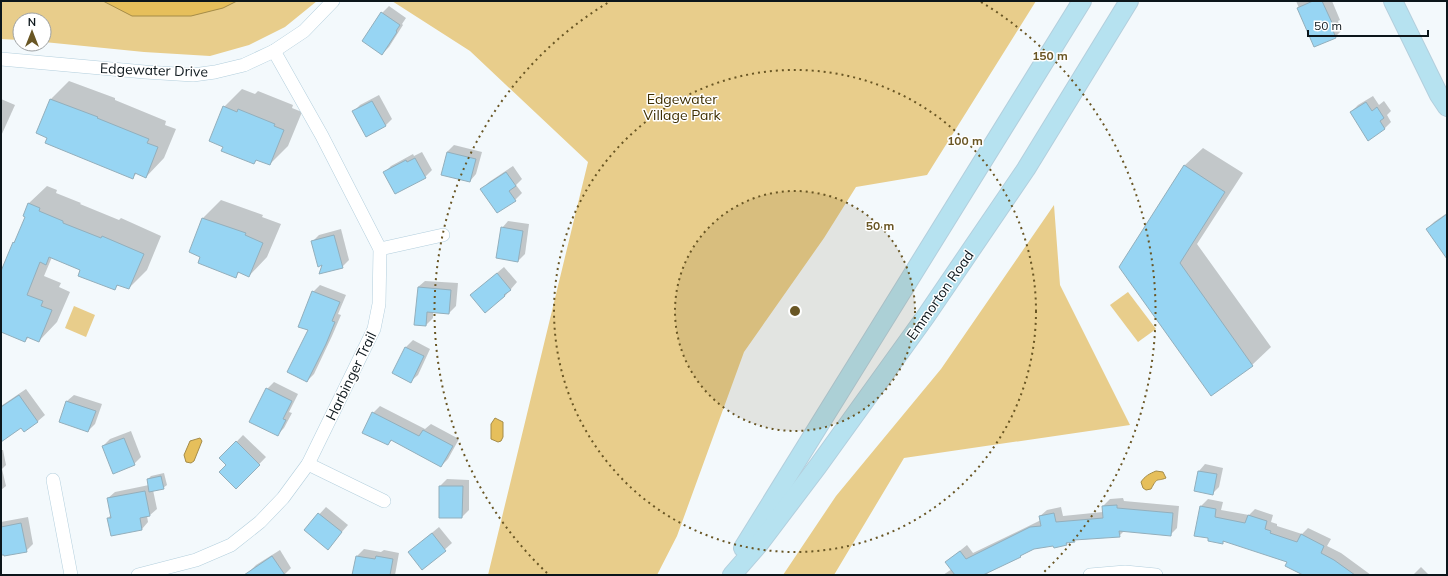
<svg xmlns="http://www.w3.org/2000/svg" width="1448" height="576" font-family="Mulish,sans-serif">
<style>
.green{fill:#e8cd8b}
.water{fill:#e6bf5b;stroke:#a58c48}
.shadow{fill:#0003}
.building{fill:#97d5f3;stroke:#93afbc}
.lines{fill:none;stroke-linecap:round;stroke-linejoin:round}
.minor-casing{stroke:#b3cfdd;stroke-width:14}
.secondary-casing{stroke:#b3cfdd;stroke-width:20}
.minor{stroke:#fff;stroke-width:13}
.secondary{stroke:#b6e2f0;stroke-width:18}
.ring{fill:none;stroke:#695624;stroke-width:2;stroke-dasharray:2 4}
.labels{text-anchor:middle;stroke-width:3;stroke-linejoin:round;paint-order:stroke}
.street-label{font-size:14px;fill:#0c161b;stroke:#fff}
.park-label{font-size:14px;fill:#3d2e01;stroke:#fff}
.centre{fill:#695624;stroke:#fff;stroke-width:2}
.ring-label{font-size:12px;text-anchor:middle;font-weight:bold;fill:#695624;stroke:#fff;stroke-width:3;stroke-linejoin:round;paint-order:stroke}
</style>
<rect width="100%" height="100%" fill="#f3f9fc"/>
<g class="green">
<polygon points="1,1 317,1 285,27 249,45 210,56 144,52 44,42 44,20 20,20 20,40 1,39"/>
<polygon points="392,1 1036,1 927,175 856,187 824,238 744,352 677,536 657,575 488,575 588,162 470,51"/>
<polygon points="1054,205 1060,285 1130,425 904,458 834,575 783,575 836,496 941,369"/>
<polygon points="1128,292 1156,329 1138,342 1110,305"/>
<polygon points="74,306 95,315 86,337 65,328"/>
</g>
<g class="water">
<polygon points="103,1 237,1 223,8 191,16 132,16"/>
<polygon points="495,418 503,422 503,437 501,441 498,442 491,439 491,424"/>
<polygon points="200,438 202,441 194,461 191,463 186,462 184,455 190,441"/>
<path d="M1156,471L1163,472L1166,478C1156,482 1158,476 1151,489L1146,490L1143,488L1141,482C1145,476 1149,474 1156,471Z"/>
</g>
<g class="shadow">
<polygon points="1296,1 1332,1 1340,20 1338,21 1342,30 1335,37 1315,46"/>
<polygon points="389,6 406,18 402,24 403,25 389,47 382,54 363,41 382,13"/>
<polygon points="69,81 115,98 115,100 166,121 165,125 176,129 164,158 146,177 137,173 132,178 48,137 50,100"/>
<polygon points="242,89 255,94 258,91 293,105 292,108 302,112 288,146 270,164 257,159 254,163 224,146 224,107"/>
<polygon points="379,95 392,119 385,126 354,111 360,105"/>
<polygon points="1373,96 1379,105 1384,101 1391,111 1387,115 1391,122 1384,129 1351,112 1358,105"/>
<polygon points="1,99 15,105 1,136"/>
<polygon points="454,145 482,152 476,174 470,181 447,152"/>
<polygon points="1203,148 1243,173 1197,244 1271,347 1252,365 1120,267 1184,166"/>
<polygon points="422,152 432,170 425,177 384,173 391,166 413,154 414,156"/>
<polygon points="513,166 522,179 516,185 522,193 515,200 482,189 489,182"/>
<polygon points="47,186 57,190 56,193 81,203 80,204 119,220 121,218 161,236 147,270 129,288 119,284 114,289 81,270 52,257 44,276 61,283 59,287 70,292 57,322 39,341 29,337 25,341 1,331 1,273 14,242 17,239 26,216 28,204"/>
<polygon points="221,200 263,215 262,217 281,224 267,257 249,276 240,272 235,276 201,256 203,218"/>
<polygon points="1447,213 1447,257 1427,229 1434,222"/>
<polygon points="508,221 529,224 525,254 518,261 502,228"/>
<polygon points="341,229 349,260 342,267 324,264 312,242 319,235"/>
<polygon points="504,267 517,282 505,296 485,312 471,295"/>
<polygon points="425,281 458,283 456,306 449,313 433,312 433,318 426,325 418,287"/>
<polygon points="320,285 346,295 338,314 341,315 332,336 314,374 307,381 309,329 313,292"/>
<polygon points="413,340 430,349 418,375 411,381 393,372 406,347"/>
<polygon points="274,382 298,394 289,412 292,413 284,428 277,435 267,389"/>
<polygon points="26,389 45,415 38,421 24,431 21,427 1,433 1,406"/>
<polygon points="74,395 102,404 95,424 88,431 67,401"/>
<polygon points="380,406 425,429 431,424 459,439 448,459 441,466 393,439 388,444 373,413"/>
<polygon points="131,431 141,457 134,464 103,446 110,439"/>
<polygon points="243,435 266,457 236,488 228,465 221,458"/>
<polygon points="1,450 3,450 6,465 2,469 6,486 1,490"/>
<polygon points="1205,464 1223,468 1219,487 1212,494 1199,471"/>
<polygon points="164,473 167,485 163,488 153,490 157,509 150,515 147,516 148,522 142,529 108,518 111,515 108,498 115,492 149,485 148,479 151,476"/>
<polygon points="447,479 469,480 469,510 462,517 440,486"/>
<polygon points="1123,498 1124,501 1179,506 1177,528 1170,535 1125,530 1119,536 1076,539 1069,542 1066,544 1053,545 1034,548 1024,553 1020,556 987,572 988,575 943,575 952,569 946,562 967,545 973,553 1041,520 1040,516 1047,510 1061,507 1063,516 1103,512 1103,506 1110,499"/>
<polygon points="1208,499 1223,502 1221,510 1249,515 1255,509 1273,515 1271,522 1277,524 1277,526 1302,534 1308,528 1331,539 1327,546 1341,553 1371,575 1306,575 1288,561 1224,541 1222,543 1201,506"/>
<polygon points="326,507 348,525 328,548 305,530"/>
<polygon points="28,517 33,544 26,551 1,554 1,522"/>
<polygon points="439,527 452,543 423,569 416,546"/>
<polygon points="364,549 381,552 384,550 399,553 395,575 353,575 357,556"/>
<polygon points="280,550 291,568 284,575 251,575 249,572 256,565"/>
<polygon points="1421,567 1429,575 1413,575"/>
</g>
<g class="building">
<polygon points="1313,1 1322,1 1334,27 1332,28 1336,38 1314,47 1297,8"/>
<polygon points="381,12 400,25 396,31 397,32 382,55 362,41"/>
<polygon points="50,99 98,117 97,118 149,139 147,143 158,147 146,178 135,173 133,179 45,143 47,138 36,133"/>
<polygon points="372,101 386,126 366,137 352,111"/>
<polygon points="1366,102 1372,111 1377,107 1384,118 1380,121 1385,129 1368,141 1350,112"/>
<polygon points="223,106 237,112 238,109 275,124 274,126 284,130 270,165 256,160 254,164 221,151 223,147 209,141"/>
<polygon points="447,152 476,159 470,182 441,175"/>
<polygon points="415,158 426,178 395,194 383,172 406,160 407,162"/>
<polygon points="1184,165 1225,192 1180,263 1253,366 1211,396 1119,267"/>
<polygon points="506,172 516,186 509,191 516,201 497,213 480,189"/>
<polygon points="28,203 40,208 39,211 63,221 63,223 101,238 102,236 144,254 129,289 117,285 115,290 78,276 80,270 49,257 46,265 40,262 27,295 43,301 41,306 52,310 39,342 27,337 25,342 1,332 1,271 13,242 14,243 25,217 23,216"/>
<polygon points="1447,214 1447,259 1426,229"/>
<polygon points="202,218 246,233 245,235 263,243 249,277 238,272 236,278 198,263 200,257 189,252"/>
<polygon points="501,227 523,231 518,262 496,258"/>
<polygon points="334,235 343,268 319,274 322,265 318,267 311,241"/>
<polygon points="497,273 511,290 504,295 505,296 485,313 470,295"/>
<polygon points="418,287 451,290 449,314 427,312 426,326 414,325"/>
<polygon points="312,291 340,302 332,321 335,322 326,344 307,382 287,372 308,330 298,327"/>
<polygon points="405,347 424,356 411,383 392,373"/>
<polygon points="266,388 292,401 283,419 286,420 278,436 249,422"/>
<polygon points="19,395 38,422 24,432 21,428 1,442 1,407"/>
<polygon points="66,401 96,411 88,432 59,422"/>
<polygon points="372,412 419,436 423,430 453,446 441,467 391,440 388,445 362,433"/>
<polygon points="124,438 135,465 113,474 102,446"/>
<polygon points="236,441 260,465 236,489 219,472 226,465 219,458"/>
<polygon points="1198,471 1217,474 1213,495 1194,491"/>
<polygon points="161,476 164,489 149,492 147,479"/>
<polygon points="439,486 463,486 462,518 439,518"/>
<polygon points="145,491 150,516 140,518 142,530 111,536 107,518 111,518 107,498"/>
<polygon points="1117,505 1117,508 1173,513 1171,536 1119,531 1120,537 1074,540 1075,542 1066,543 1067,545 1054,548 1053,546 1034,549 1020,556 1021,557 983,575 955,575 945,562 960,551 966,559 1030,527 1041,526 1039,516 1054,513 1056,522 1103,518 1102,506"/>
<polygon points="1200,506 1216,509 1215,517 1245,523 1248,515 1267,521 1265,529 1271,531 1270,533 1297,542 1301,534 1324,546 1321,553 1334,560 1355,575 1303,575 1285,566 1287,562 1223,541 1223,544 1208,541 1208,538 1194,536"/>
<polygon points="318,513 342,532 328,550 304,530"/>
<polygon points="21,523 27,552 4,556 4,555 1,555 1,527"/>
<polygon points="432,533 446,551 422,570 408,552"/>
<polygon points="272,556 285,575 244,575"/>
<polygon points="356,556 375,559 376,556 393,559 390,575 352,575"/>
</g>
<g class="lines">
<g class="minor-casing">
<g id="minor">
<polyline points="1,59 145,72 193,75 215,72 244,65 274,51 304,31 333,1"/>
<polyline points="380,249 443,235"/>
<polyline points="308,464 384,501"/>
<polyline points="53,480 71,575"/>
<polyline points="138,575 196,560 231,545 260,522 283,498 308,464 374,329 379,304 380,249 322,136 274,51"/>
<polyline points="1090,575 1125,572 1156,575"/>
</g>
</g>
<g class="secondary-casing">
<g id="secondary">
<polyline points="1393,1 1439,95 1447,107"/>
<polyline points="743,548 1082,1"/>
<polyline points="732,575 759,544 818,466 926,316 1026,169 1129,1"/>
</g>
</g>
<use href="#minor" class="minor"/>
<use href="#secondary" class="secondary"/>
</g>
<circle cx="795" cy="311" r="120" fill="#695624" fill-opacity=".12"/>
<g class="ring">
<circle cx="795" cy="311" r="120"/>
<circle cx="795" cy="311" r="241"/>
<path d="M547 573A361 361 0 0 1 609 2M981 2A361 361 0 0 1 1043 573"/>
</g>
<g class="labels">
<g class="street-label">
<text transform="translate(154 70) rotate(2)" y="5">Edgewater Drive</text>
<text transform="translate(940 295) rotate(-55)" y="5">Emmorton Road</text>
<text transform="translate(351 376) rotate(-64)" y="5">Harbinger Trail</text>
</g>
<g class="park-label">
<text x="682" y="104">Edgewater<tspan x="682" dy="16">Village Park</tspan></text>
</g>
</g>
<circle cx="795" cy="311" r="6" class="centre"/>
<g class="ring-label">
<text x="1050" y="60">150 m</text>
<text x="965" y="145">100 m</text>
<text x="880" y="230">50 m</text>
</g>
<rect width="1448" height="576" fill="none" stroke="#0c161b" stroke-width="4"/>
<g transform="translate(32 32)"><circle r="19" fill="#ffffff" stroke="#9ea2a4"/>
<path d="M0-3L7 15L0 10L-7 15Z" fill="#695624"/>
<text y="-6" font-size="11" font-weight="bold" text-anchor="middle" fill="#0c161b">N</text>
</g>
<path d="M1308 30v6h120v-6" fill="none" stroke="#0c161b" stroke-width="2"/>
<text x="1314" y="30" font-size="12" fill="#0c161b" stroke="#ffffff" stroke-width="3" paint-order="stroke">50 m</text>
</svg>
